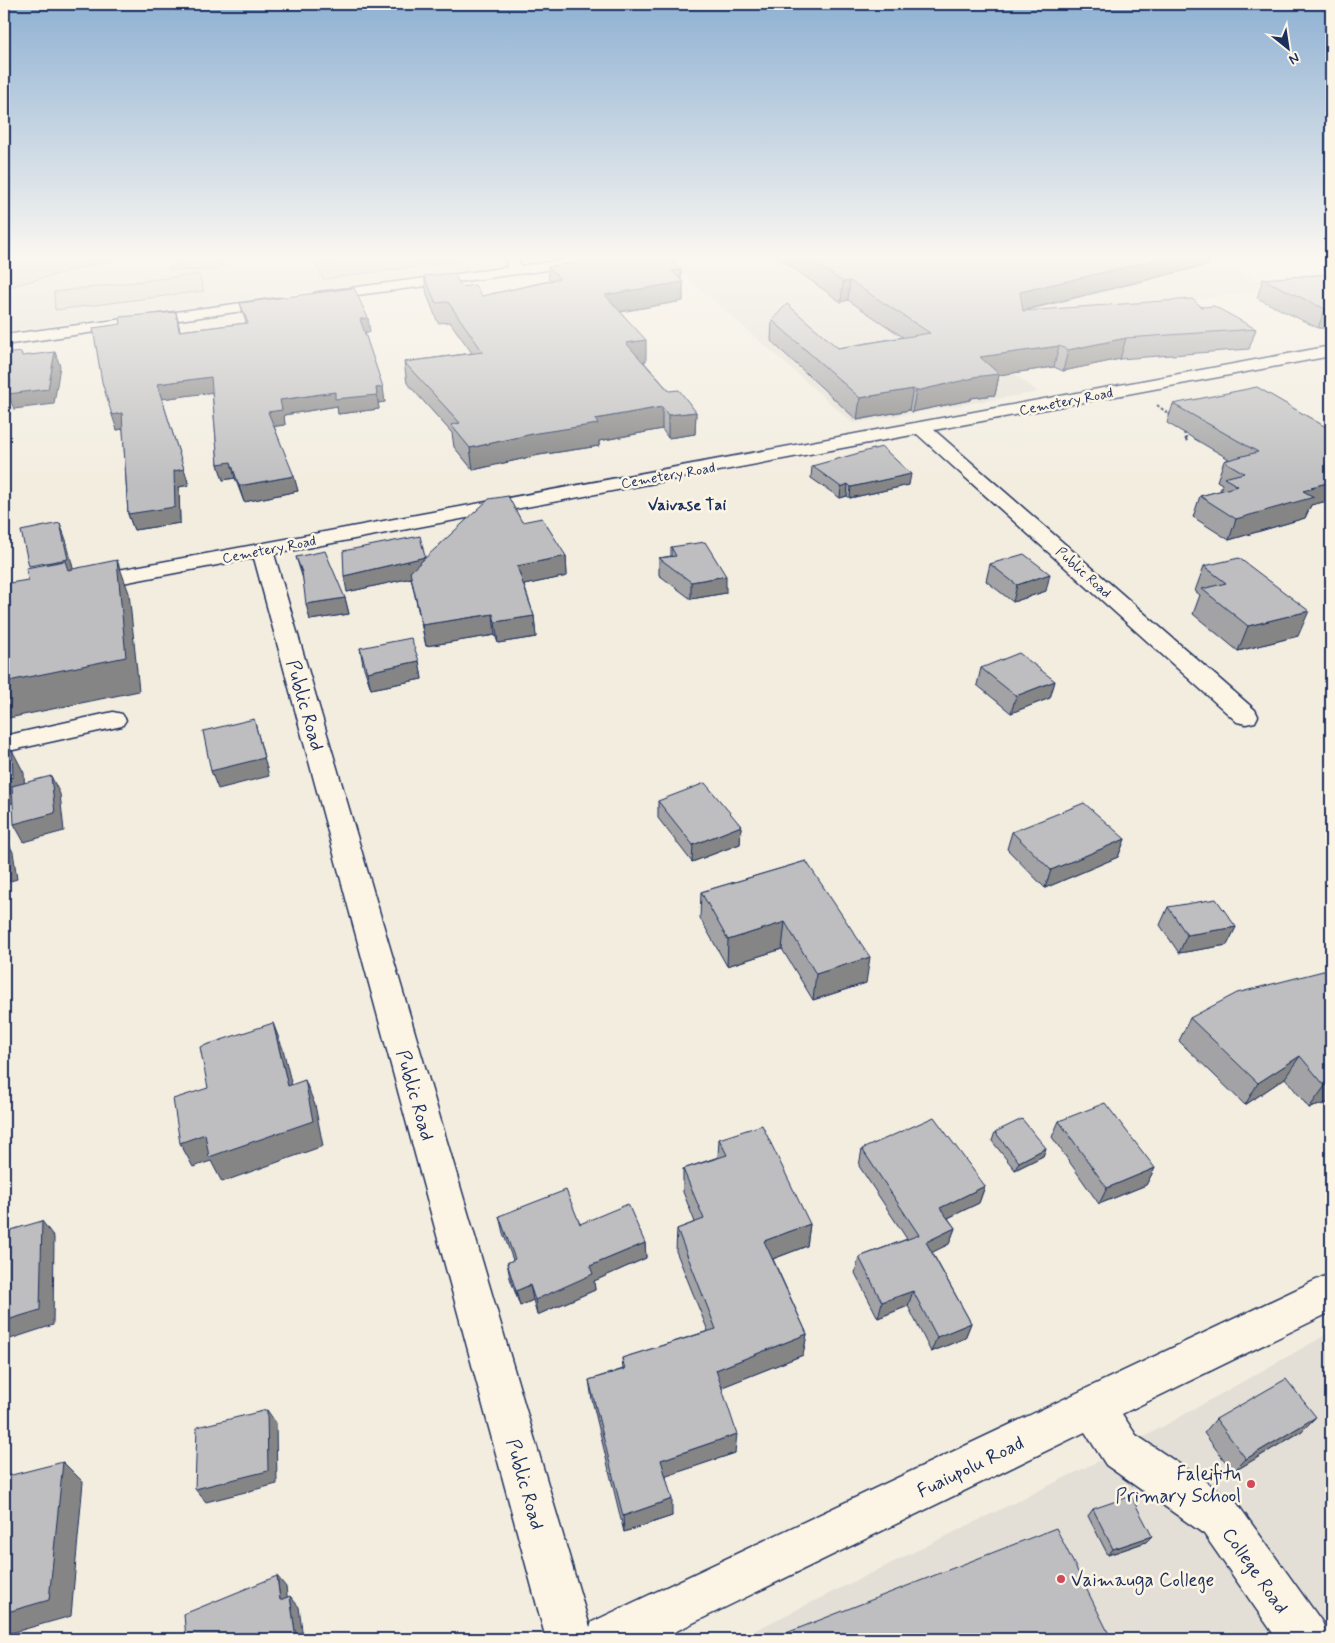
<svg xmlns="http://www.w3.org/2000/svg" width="1335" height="1643" font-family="Mynerve,sans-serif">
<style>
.built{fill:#e3dfd6}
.green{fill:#d3d1cc;stroke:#778095}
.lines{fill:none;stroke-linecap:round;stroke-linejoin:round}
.minor-casing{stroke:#1b2f5e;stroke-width:3}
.major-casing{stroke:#1b2f5e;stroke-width:3}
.path-far1{stroke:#1b2f5e;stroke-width:2;stroke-dasharray:3 2;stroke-linecap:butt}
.path{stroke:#1b2f5e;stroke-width:2.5;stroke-dasharray:4 2.5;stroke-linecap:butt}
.minor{fill:#fcf5e5;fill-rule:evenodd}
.major{fill:#fcf5e5;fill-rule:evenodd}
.wall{fill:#a3a3a5;stroke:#1b2f5e}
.shaded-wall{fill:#858586;stroke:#1b2f5e}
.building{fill:#bebec0;stroke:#1b2f5e}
.poi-dot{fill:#d1495b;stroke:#fcf5e5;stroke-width:2}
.labels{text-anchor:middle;stroke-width:5;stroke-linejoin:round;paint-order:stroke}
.far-street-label{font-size:14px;fill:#1b2f5e;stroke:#fcf5e5}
.far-quarter-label{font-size:16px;font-weight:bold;fill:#1b2f5e;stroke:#fcf5e5}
.near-street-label{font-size:19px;fill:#1b2f5e;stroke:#fcf5e5}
.near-poi-label{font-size:19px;fill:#1b2f5e;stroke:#fcf5e5;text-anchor:end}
</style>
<rect width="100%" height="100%" fill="#f3ede0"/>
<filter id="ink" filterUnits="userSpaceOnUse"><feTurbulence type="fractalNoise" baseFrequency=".02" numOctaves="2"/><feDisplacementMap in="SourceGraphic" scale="10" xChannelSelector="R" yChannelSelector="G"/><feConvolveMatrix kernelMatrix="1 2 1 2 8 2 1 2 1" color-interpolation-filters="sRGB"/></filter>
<g filter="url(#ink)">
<g class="built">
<polygon points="4,255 577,255 4,332"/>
<polygon points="680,255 1207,255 1274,288 966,336 1038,392 853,423 664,257"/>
<polygon points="1331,1332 1331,1639 737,1639 1121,1450"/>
</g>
<g class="green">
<polygon points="4,255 121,255 118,258 4,288"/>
<polygon points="182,255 229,255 219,270 169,270"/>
<polygon points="377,255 452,255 457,261 323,279 315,262"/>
<polygon points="199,274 204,291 55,310 54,292"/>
</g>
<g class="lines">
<g class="minor-casing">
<g id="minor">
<polygon points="503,255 517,255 522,270 520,273 510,273"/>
<polygon points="1331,346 1331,356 934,430 1255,710 1258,716 1255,722 1246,724 1237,722 917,434 274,554 590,1627 592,1622 1331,1273 1331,1312 1122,1414 1136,1435 1236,1502 1322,1622 1329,1639 1277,1639 1204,1534 1106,1465 1085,1432 660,1639 546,1639 254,558 86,590 78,588 75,583 78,578 86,576"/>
<polygon points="113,712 122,714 126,720 122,726 4,752 4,736"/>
</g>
</g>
<g class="major-casing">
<g id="major">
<polygon points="603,255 639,255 632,259 319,300 314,299 312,296 314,293 319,292"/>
<polygon points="279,298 284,299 286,302 284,305 4,345 4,335"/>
</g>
</g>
<polyline class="path-far1" points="1157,405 1170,415"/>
<g class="path">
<polyline points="1169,413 1172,416"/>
<polyline points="1184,431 1187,443"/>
</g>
<use href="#minor" class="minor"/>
<use href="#major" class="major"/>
</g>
<g class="wall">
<polygon points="775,255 1211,255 1207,265 1023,311 1202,307 1256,329 1249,349 1120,359 1063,371 1054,367 999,375 995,395 971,398 970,400 912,412 909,410 857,420 771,341 772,320 838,348 903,337 848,300 841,302"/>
<polygon points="577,260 681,270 681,280 683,282 683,301 621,312 646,361 643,361 669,391 696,412 695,434 668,438 662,429 599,441 599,446 539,455 473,470 454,447 452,433 407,383 404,362 472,353 450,322 438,323 427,295 424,276 461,287 482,296 549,281 548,267 577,262"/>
<polygon points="1331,274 1331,331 1325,328 1318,328 1257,298 1263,279"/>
<polygon points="240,303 370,332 365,333 385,402 378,403 379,409 338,414 337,406 284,415 285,425 274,426 298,491 244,502 235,478 223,480 218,464 212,392 162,399 189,485 179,487 180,523 134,530 128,514 123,429 117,430 179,326 180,331 246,323"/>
<polygon points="1173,404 1331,430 1331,500 1311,505 1305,518 1229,540 1193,517 1200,496 1220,491 1222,484 1217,481 1224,461 1229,459 1167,423"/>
<polygon points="812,466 909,485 850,498 847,496 840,498 811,478"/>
<polygon points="522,522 566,556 567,576 524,585 534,616 536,637 498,643 495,635 426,646 411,578 347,592 425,558"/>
<polygon points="671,547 726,593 691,599 659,575 659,558 671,556"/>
<polygon points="296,557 345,598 349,614 310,620 303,579"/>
<polygon points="990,564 1046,591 1013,602 986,581"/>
<polygon points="1204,566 1298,636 1238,651 1193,614 1200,595 1195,591"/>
<polygon points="360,648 419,661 422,679 371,689 363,665"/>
<polygon points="981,668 1055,681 1050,698 1011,713 977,685"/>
<polygon points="658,801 741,826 740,844 692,862 658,818"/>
<polygon points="1012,832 1125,839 1118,857 1045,888 1007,849"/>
<polygon points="806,861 866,983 813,1000 782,949 727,966 700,918 701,892"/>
<polygon points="1168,907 1236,927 1227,945 1179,953 1160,925"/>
<polygon points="1331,969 1331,1102 1309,1108 1285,1078 1245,1105 1179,1041 1190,1018"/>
<polygon points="1059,1121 1155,1168 1146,1185 1099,1204 1052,1137"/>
<polygon points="995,1132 1046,1148 1043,1156 1015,1170 992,1141"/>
<polygon points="719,1139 810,1224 807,1246 773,1259 807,1334 803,1355 722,1387 735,1453 666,1476 672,1516 624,1532 592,1400 589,1380 623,1369 622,1358 708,1331 676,1251 677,1229 695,1222 683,1192 683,1169 718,1157"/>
<polygon points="862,1149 985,1186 979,1203 948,1218 955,1228 949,1244 932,1252 971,1323 965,1338 931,1352 908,1306 878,1318 855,1273 859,1257 907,1239 859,1166"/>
<polygon points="499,1216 580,1224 645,1243 646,1258 594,1281 595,1290 537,1315 533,1300 520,1306 510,1278 507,1263 513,1260 503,1233"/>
<polygon points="1216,1419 1302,1431 1233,1472 1204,1433"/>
<polygon points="1093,1509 1152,1536 1146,1542 1108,1555 1088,1516"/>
</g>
<g class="shaded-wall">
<polygon points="1177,255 1211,255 1207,265 1016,312 1020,292"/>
<polygon points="681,270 681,282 683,282 683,301 606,314 605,295 672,271"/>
<polygon points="850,281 848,300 841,302 843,282"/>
<polygon points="1331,308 1331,311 1325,328 1318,328 1325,309"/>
<polygon points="176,312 179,326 183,345 179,331"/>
<polygon points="368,318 370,332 363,333 360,319"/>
<polygon points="1126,338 1120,359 1063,371 1068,350"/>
<polygon points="646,340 646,361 627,364 626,343"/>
<polygon points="1059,346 1054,367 999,375 995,395 971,398 970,400 912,412 916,391 980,357"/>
<polygon points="55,352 60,366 54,404 14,409 9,396 4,397 4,381"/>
<polygon points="211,377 215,392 162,399 157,384"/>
<polygon points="383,387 385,402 378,403 376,388"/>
<polygon points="913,389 909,410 857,420 860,398"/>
<polygon points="335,392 377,395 379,409 338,414 337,406 284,415 285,425 271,427 268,412 280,400"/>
<polygon points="662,407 662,429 599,441 599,446 539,455 473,470 470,448 595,419"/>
<polygon points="696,412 695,434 668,438 668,415"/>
<polygon points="122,413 127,428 117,430 112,415"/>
<polygon points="231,462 235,478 223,480 218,464"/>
<polygon points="184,469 189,485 179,487 180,523 134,530 128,514 174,471"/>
<polygon points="911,474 909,485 850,498 851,487"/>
<polygon points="294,476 298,491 244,502 239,486"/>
<polygon points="1331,482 1331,500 1311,505 1305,518 1229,540 1236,519 1311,487"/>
<polygon points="848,484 847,496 840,498 841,487"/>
<polygon points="60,523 66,540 75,576 36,583"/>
<polygon points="566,556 567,576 519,586 517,566"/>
<polygon points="425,557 411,578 347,592 344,576"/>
<polygon points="117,560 129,593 139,691 4,719 4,682"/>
<polygon points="1050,574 1046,591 1013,602 1017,585"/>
<polygon points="726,576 726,593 691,599 691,582"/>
<polygon points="345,598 349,614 310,620 306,604"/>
<polygon points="1309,611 1298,636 1238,651 1248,626"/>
<polygon points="493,614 495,635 426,646 422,625"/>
<polygon points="534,616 536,637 498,643 495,622"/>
<polygon points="419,661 422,679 371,689 367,672"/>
<polygon points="1055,681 1050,698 1011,713 1016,696"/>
<polygon points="254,719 269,776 218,789 211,771"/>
<polygon points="12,750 24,773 25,800 4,805 4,779"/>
<polygon points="51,776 60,794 64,831 24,842 14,824"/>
<polygon points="741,826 740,844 692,862 693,845"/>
<polygon points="4,835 13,852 17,879 4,883"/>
<polygon points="1125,839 1118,857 1045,888 1051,870"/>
<polygon points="785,922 782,949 727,966 728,940"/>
<polygon points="1236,927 1227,945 1179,953 1187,935"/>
<polygon points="870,957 866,983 813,1000 816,974"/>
<polygon points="273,1023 283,1049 298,1111 288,1086"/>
<polygon points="1300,1056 1285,1078 1245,1105 1258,1083"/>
<polygon points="305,1080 315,1105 323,1146 222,1182 211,1161 193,1167 180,1143"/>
<polygon points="1331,1084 1331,1102 1309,1108 1325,1086"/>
<polygon points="1046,1148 1043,1156 1015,1170 1019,1162"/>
<polygon points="1155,1168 1146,1185 1099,1204 1107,1188"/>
<polygon points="985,1186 979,1203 935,1224 940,1208"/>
<polygon points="42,1221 54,1237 53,1325 4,1341 4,1321"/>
<polygon points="810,1224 807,1246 762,1263 764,1241"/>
<polygon points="955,1228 949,1244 921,1258 926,1242"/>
<polygon points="645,1243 646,1258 594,1281 595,1290 537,1315 535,1300 590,1266"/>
<polygon points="530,1285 533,1300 520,1306 516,1291"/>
<polygon points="913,1291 908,1306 878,1318 882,1302"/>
<polygon points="971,1323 965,1338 931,1352 937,1337"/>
<polygon points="807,1334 803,1355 715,1390 716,1370"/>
<polygon points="267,1410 276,1423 277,1484 206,1502 195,1489"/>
<polygon points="1316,1417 1302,1431 1233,1472 1246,1459"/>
<polygon points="737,1434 735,1453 661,1478 661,1460"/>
<polygon points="63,1462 83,1482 71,1616 4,1635 4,1613"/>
<polygon points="672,1499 672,1516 624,1532 623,1516"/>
<polygon points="1152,1536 1146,1542 1108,1555 1113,1549"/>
<polygon points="277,1576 286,1587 289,1611 280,1600"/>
<polygon points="290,1596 299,1607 303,1639 296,1639"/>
</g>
<g class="building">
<polygon points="626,255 665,255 681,270 672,271 683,282 605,295 646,340 626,343 669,391 679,390 696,412 668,415 662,407 595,419 598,424 537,433 470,448 451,425 460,423 404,362 483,352 448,302 436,303 424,276 454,273 461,287 475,285 482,296 560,279 548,267 579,262 577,260"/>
<polygon points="803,255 1177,255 1020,292 1023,311 1192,299 1202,307 1214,306 1256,329 1126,338 1068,350 1059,346 980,357 999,374 973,377 974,378 916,391 913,389 860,398 772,320 787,304 838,348 930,333 850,281 843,282"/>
<polygon points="1331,274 1331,308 1325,309 1263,279"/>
<polygon points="354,288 368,318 360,319 383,387 376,388 377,395 335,399 335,392 280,400 282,410 268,412 294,476 239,486 231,462 218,464 211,377 157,384 184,469 174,471 175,507 128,514 122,413 112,415 102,382 93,328 121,324 120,317 176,312 179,331 248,323 240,303"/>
<polygon points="21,352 22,356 55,352 48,389 8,394 11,380 4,381 4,354"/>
<polygon points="1257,387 1331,430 1331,482 1311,487 1314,488 1303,491 1314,497 1236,519 1200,496 1238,486 1224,478 1244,473 1224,461 1258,452 1173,404"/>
<polygon points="882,447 911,474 851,487 848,484 841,487 812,466 870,450"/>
<polygon points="508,496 522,522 542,518 566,556 517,566 534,616 495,622 493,614 422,625 410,572 489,499"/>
<polygon points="60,523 68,559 29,566 21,531"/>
<polygon points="420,536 425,557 344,576 343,551"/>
<polygon points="705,542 726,576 691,582 659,558 676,556 671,547"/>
<polygon points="325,551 345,598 306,604 302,572 296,557"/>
<polygon points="1024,554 1050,574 1017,585 990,564"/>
<polygon points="1239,558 1309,611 1248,626 1202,589 1226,583 1204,566"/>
<polygon points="117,560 126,657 4,682 4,584 28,580 26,568 65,561 68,570"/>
<polygon points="411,638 419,661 367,672 360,648"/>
<polygon points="1019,653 1055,681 1016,696 981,668"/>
<polygon points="254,719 264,758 211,771 203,731"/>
<polygon points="12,750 13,777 4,779 4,752"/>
<polygon points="51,776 55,813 14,824 12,786"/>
<polygon points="705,783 741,826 693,845 658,801"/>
<polygon points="1084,803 1125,839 1051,870 1012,832"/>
<polygon points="806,861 870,957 816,974 785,922 728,940 701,892"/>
<polygon points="1216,899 1236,927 1187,935 1168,907"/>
<polygon points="1331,969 1331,1084 1325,1086 1300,1056 1258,1083 1190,1018 1237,993"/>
<polygon points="273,1023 288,1086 305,1080 313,1121 209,1157 205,1134 180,1143 173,1099 208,1088 200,1047"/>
<polygon points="1105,1103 1155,1168 1107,1188 1059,1121"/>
<polygon points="934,1117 985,1186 940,1208 955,1228 926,1242 971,1323 937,1337 913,1291 882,1302 859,1257 919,1235 862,1149"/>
<polygon points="1022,1119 1046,1148 1019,1162 995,1132"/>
<polygon points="762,1125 810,1224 764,1241 807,1334 716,1370 737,1434 661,1460 672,1499 623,1516 589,1380 625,1369 622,1358 716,1329 677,1229 704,1219 683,1169 727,1155 719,1139"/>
<polygon points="566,1190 580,1224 628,1204 645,1243 590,1266 593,1274 535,1300 530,1285 516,1291 507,1263 515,1259 499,1216"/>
<polygon points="42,1221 40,1310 4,1321 4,1232"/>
<polygon points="1286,1379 1316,1417 1246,1459 1216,1419"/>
<polygon points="267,1410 268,1471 195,1489 197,1427"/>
<polygon points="63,1462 49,1600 4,1613 4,1477"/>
<polygon points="1131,1496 1152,1536 1113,1549 1093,1509"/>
<polygon points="1056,1528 1110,1636 1102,1639 771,1639"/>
<polygon points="277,1576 280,1600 290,1596 296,1639 186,1639 184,1614"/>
</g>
</g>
<linearGradient id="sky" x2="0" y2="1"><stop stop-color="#8fb1d3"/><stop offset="0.53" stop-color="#faf7f1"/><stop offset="1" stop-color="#faf7f1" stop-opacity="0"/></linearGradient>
<rect width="1335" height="485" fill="url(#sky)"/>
<g class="poi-dot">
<circle cx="1251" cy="1484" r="5"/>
<circle cx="1061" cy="1579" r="5"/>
</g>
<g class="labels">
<g class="far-street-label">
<text transform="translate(1066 401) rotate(-11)" y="5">Cemetery Road</text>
<text transform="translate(668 475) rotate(-10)" y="5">Cemetery Road</text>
<text transform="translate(269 549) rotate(-11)" y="5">Cemetery Road</text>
<text transform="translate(1084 572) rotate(42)" y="5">Public Road</text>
</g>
<g class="far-quarter-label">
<text x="687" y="510">Vaivase Tai</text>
</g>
<g class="near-street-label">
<text transform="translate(306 705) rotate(74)" y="7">Public Road</text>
<text transform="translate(416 1095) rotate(74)" y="7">Public Road</text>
<text transform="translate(970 1466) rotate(-26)" y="7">Fuaiupolu Road</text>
<text transform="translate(526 1484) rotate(74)" y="7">Public Road</text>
<text transform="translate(1256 1570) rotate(55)" y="7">College Road</text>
</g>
<g class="near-poi-label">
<text x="1241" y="1480">Faleifitu<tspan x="1241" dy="22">Primary School</tspan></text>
<text x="1071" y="1586" text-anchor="start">Vaimauga College</text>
</g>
</g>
<rect width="1335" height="1643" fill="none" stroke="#fcf5e5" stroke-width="20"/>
<rect x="10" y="10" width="1315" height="1623" fill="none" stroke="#1b2f5e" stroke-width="2" filter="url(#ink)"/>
<g transform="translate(1288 48) rotate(150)" stroke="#fcf5e5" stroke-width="4" paint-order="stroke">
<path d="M0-4L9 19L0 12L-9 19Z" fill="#1b2f5e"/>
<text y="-8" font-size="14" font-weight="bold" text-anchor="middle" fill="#1b2f5e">N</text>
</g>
</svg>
